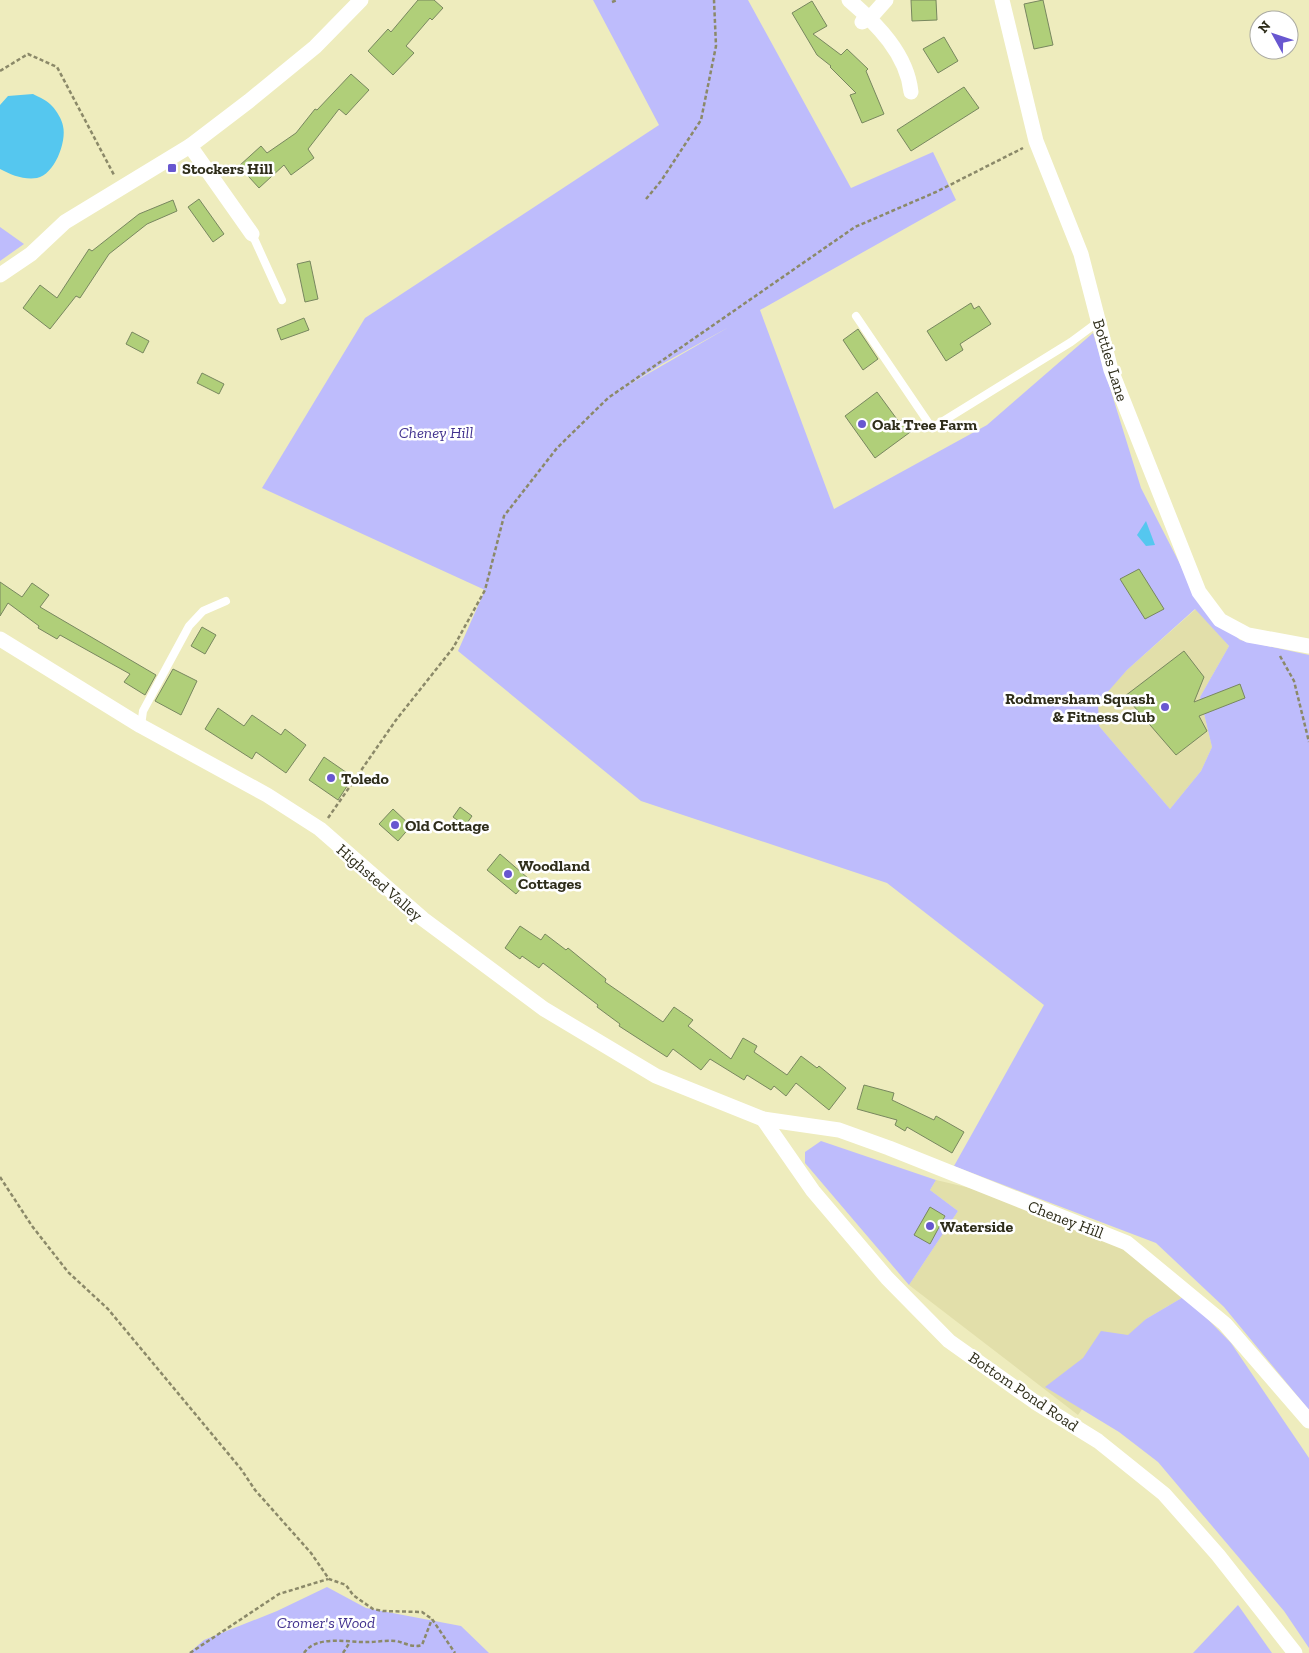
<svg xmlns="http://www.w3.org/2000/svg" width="1309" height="1653" font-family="'Zilla Slab',serif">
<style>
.built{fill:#e2dfaa}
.green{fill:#bebcfc;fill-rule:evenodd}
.water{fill:#55c7ef}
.building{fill:#b0cf79;stroke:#78875f}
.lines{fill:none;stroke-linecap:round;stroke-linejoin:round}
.path{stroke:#8b8969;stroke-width:2.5;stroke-dasharray:4 2.5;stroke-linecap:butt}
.lane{stroke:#fff;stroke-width:8}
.street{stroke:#fff;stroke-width:15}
.poi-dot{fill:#6857d0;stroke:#fff;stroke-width:2}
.labels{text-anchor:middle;stroke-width:5;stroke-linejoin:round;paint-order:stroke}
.poi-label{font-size:16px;font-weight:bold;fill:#2e2d1a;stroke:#fff;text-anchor:start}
.street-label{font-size:16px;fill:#2e2d1a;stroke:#fff}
.park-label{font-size:16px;font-style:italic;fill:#41318e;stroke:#fff}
</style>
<rect width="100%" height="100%" fill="#eeecbd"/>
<g class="built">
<polygon points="1196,609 1229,646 1200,697 1212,747 1201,771 1170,809 1099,726 1097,703 1127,670"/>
<polygon points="936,1180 987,1192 1118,1246 1185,1296 1146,1319 1078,1415 909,1285 958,1211 930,1190"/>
</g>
<g class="green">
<path d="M593,0H748L851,188L933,152L956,200L760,310L834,509L987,425L1093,333L1141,488L1199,601L1240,640L1309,655V1410L1224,1307L1156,1243L954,1166L1044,1005L887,883L641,801L458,651L485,590L262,488L365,318L659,125ZM729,327L625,387L662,364ZM1195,609L1229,646L1200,697L1212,747L1201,771L1170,809L1099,726L1098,703L1127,670Z"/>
<polygon points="0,227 24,244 0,261"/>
<path d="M821,1141L936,1180L930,1190L958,1211L909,1285L805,1163V1152ZM930,1208L945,1217L930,1243Z"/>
<polygon points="1185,1296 1231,1343 1309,1458 1309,1648 1284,1611 1158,1462 1119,1432 1045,1387 1083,1358 1101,1331 1128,1335 1146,1319"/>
<polygon points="327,1587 366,1608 461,1626 489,1653 189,1653 204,1640 277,1611"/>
<polygon points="1238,1605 1272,1653 1193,1653"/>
</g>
<g class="water">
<path d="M33,94C39,97 48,101 52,106C57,111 62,120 63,126C67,142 54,175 37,178C24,180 11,175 0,169V105L8,96Z"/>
<polygon points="1146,521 1155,545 1146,546 1137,535"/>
</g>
<g class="building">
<polygon points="418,0 434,0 443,8 432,20 430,18 406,46 414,53 393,75 368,51 388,29 391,32"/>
<polygon points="911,0 936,0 937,20 912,21"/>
<polygon points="1043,0 1053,45 1034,49 1024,4"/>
<polygon points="812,1 827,26 813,34 841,55 847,49 868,69 866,71 884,114 862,123 850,95 856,93 830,67 831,66 817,55 792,13"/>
<polygon points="944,37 958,61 938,73 923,49"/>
<polygon points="351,74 369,90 346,115 339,109 308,149 314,158 291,175 284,165 259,188 239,166 261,146 267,153 296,133 315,109 317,110"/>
<polygon points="964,87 979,108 911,151 897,130"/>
<polygon points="199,199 224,234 213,242 188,207"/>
<polygon points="173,200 177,211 147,224 109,254 80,298 76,296 50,329 23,308 40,285 57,298 89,249 92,251 139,214"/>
<polygon points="310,261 318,299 305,302 297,264"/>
<polygon points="971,303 974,309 979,306 991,324 960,344 963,350 946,361 927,331"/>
<polygon points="304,318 309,330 281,340 277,329"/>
<polygon points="858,329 878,359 863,370 843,340"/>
<polygon points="132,332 149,341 143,353 126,344"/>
<polygon points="202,373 224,384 219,394 197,383"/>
<polygon points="877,392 899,422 904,418 913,430 875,458 845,416"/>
<polygon points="1139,569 1164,609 1145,619 1120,579"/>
<polygon points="0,582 22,597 32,583 49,595 40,607 156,675 145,695 124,682 130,674 60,635 57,639 38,628 39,626 8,603 0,616"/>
<polygon points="202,627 216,635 205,654 191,646"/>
<polygon points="1184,651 1204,677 1194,702 1240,684 1245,698 1199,716 1207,731 1176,755 1125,696"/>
<polygon points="173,669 197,681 181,715 155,701"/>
<polygon points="218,708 244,726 252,715 281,735 285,729 306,745 286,773 256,752 252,759 205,729"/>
<polygon points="324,757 353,777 338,800 309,780"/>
<polygon points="460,807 472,816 465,826 453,817"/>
<polygon points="393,809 411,826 398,841 379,824"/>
<polygon points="500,854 529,879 516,894 487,870"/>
<polygon points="520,926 541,940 545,934 566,950 568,948 606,979 605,982 663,1022 674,1007 693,1020 688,1026 731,1059 743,1038 757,1046 754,1052 787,1075 801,1056 817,1068 819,1066 846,1088 829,1110 796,1083 786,1096 774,1086 771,1090 747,1075 744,1080 710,1059 701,1070 673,1049 667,1057 619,1026 620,1024 597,1007 598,1005 543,963 539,968 522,956 520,959 505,948"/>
<polygon points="864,1085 894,1093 892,1100 934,1120 936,1116 964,1132 952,1153 907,1127 905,1131 895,1125 897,1120 857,1109"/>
<polygon points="930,1207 945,1216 930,1244 914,1235"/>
</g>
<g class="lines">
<g class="path">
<polyline points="612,2 617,0"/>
<polyline points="0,71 28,54 57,67 114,175"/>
<polyline points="646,199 661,181 701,120 716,46 714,0"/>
<polyline points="1280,656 1294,681 1309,742"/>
<polyline points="328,818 396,720 453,648 485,590 504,516 557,448 608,398 855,227 936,192 1023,148"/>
<polyline points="0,1177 32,1226 68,1272 108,1309 241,1469 255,1490 311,1553 329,1579 346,1585 353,1595 373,1609 383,1611 422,1612 432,1619 455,1653"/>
<polyline points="190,1653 279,1594 328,1579"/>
<path d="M304,1653C317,1634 349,1643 368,1642C377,1642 386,1640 396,1641C406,1643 412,1648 422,1645L432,1619"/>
<polyline points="343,1653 350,1642"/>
</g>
<g class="lane">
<polyline points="252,234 282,300"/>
<polyline points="856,316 932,428 1071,342 1098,322"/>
<polyline points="141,726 143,711 189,626 203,611 226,601"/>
</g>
<g class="street">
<path d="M849,0C877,24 907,54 911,92"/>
<polyline points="1002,0 1036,141 1081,254 1111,370 1199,592 1220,620 1248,635 1309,646"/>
<polyline points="862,22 870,18 886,0"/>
<polyline points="190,146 252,234"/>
<polyline points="0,275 31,254 65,222 190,146 249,101 315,47 361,0"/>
<polyline points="0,639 141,726 267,795 320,829 423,919 544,1009 656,1076 763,1119 839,1130 889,1148 1127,1243 1225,1324 1309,1421"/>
<polyline points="763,1119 813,1191 887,1278 949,1341 1035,1402 1098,1441 1164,1494 1218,1555 1295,1653"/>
</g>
</g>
<g class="poi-dot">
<rect x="167" y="163" width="10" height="10" rx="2.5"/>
<circle cx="862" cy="424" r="5"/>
<circle cx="1165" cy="707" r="5"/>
<circle cx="331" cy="778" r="5"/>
<circle cx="395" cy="825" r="5"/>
<circle cx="508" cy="874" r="5"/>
<circle cx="930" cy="1226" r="5"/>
</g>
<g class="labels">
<g class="poi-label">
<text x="182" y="174">Stockers Hill</text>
<text x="872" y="430">Oak Tree Farm</text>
<text x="1155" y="704" text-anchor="end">Rodmersham Squash<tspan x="1155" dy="18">&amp; Fitness Club</tspan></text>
<text x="341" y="784">Toledo</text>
<text x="405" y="831">Old Cottage</text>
<text x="518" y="871">Woodland<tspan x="518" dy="18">Cottages</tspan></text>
<text x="940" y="1232">Waterside</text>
</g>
<g class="street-label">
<text transform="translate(1111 360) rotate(73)" y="6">Bottles Lane</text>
<text transform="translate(380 882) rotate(41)" y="6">Highsted Valley</text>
<text transform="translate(1066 1219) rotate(21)" y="6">Cheney Hill</text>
<text transform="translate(1024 1391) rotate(34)" y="6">Bottom Pond Road</text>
</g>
<g class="park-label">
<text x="436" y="438">Cheney Hill</text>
<text x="326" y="1628">Cromer's Wood</text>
</g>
</g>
<g transform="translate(1274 35) rotate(310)"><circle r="24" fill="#ffffff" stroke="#ababa3"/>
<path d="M0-4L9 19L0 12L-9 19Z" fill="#6857d0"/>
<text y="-8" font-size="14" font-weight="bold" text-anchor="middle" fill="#2e2d1a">N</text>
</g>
</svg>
